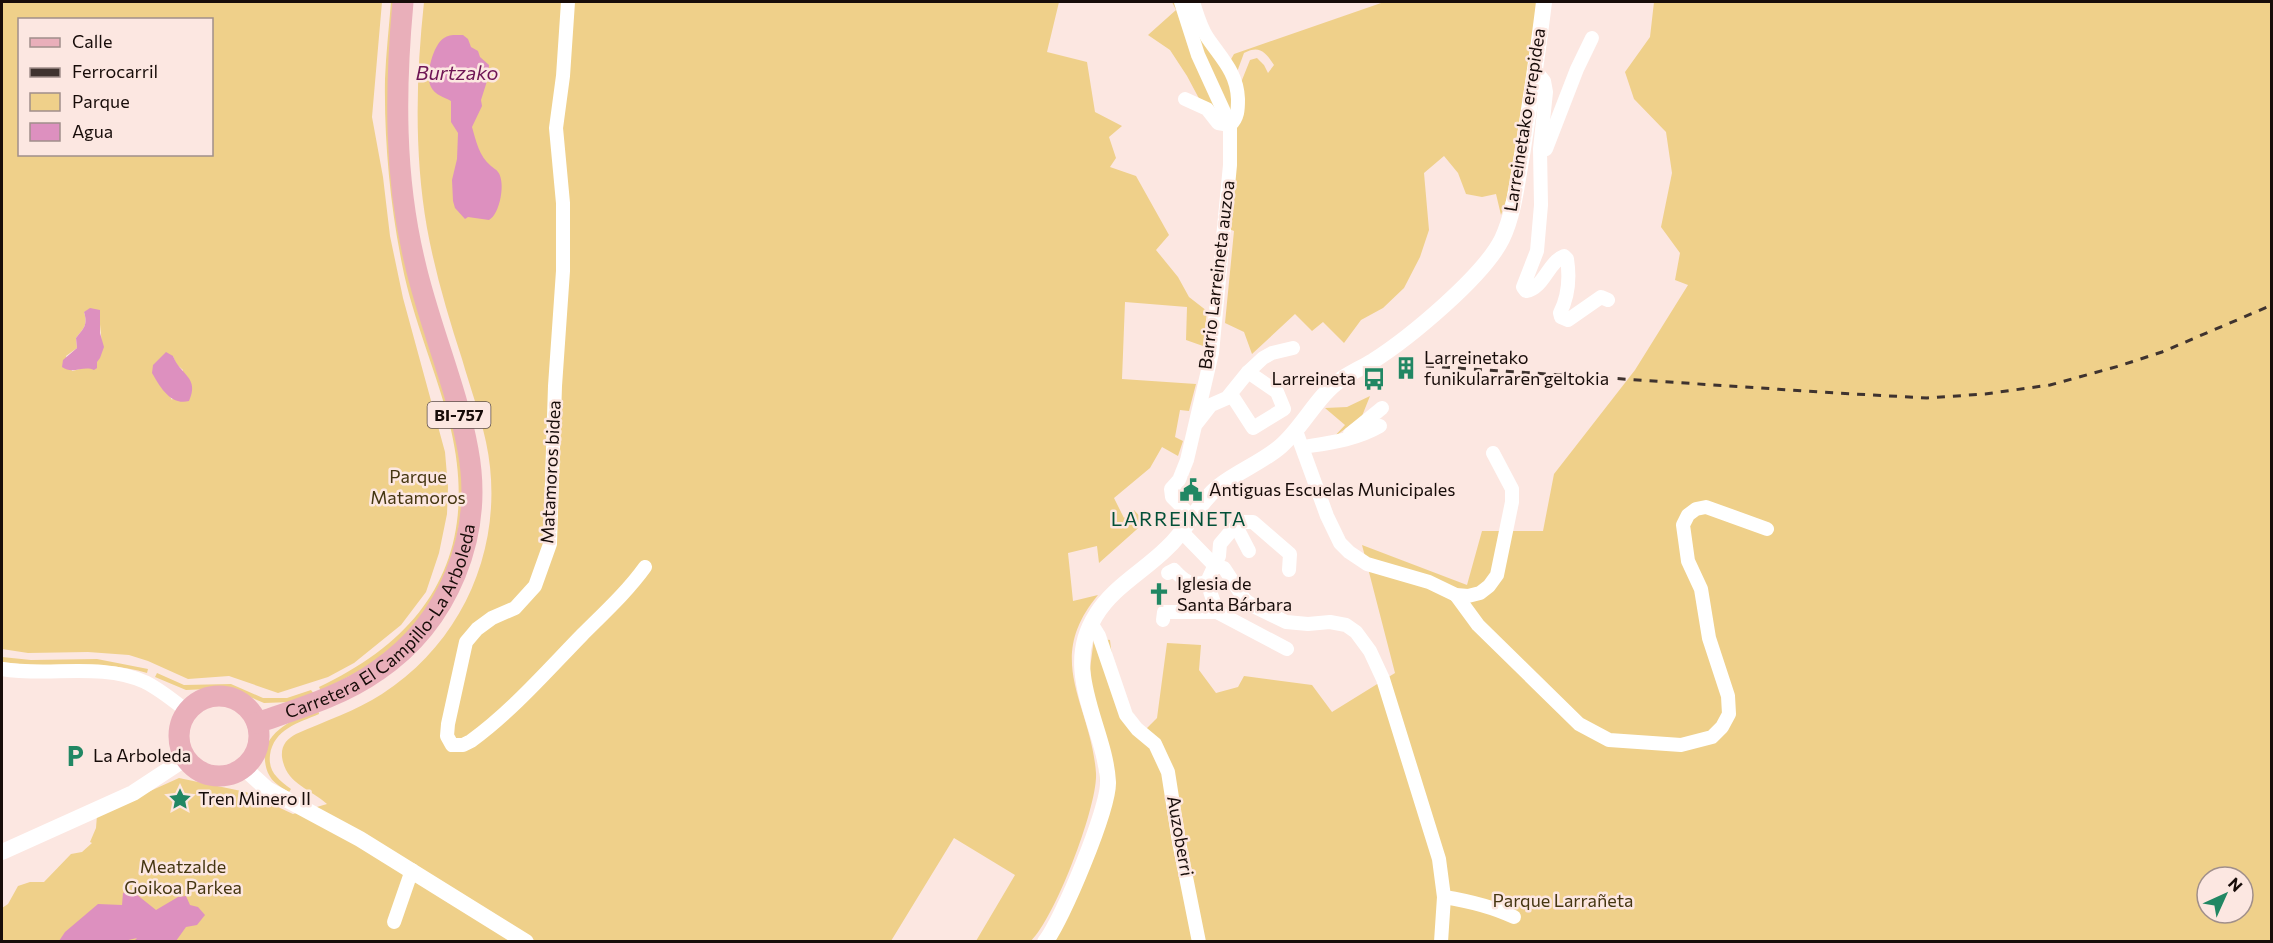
<svg xmlns="http://www.w3.org/2000/svg" width="2273" height="943" font-family="Commissioner,sans-serif">
<style>
.green{fill:#efd08a;fill-rule:evenodd}
.water{fill:#dd90bf}
.lines{fill:none;stroke-linecap:round;stroke-linejoin:round}
.minor{stroke:#fff;stroke-width:14}
.tertiary{stroke:#fff;stroke-width:16}
.primary{stroke:#e9afba;stroke-width:21}
.rail{stroke:#3f332f;stroke-width:3;stroke-dasharray:8 8;stroke-linecap:butt}
.labels{text-anchor:middle;stroke-width:5;stroke-linejoin:round;paint-order:stroke}
.shield{fill:#fce7e1;stroke:#5c4e4a;stroke-width:1.5}
.shield-label{font-size:16px;font-weight:bold;fill:#170c09}
.street-label{font-size:18px;fill:#170c09;stroke:#fce7e1}
.poi-label{font-size:18px;fill:#170c09;stroke:#fce7e1;text-anchor:start}
.park-label{font-size:18px;fill:#453611;stroke:#fce7e1}
.water-label{font-size:20px;font-style:italic;fill:#6e1454;stroke:#fce7e1}
.neighbourhood-label{font-size:20px;letter-spacing:1.5px;fill:#035038;stroke:#fce7e1}
</style>
<rect width="100%" height="100%" fill="#fce7e1"/>
<g class="green">
<path d="M2,2H382L372,117L383,177L390,236L403,298L445,452L448,487L447,514L439,553L426,592L401,625L354,663L328,677L278,693L229,676L188,679L148,661L129,655L88,652L28,653L2,649ZM20,20H212V154H20ZM93,310H99C100,343 112,362 72,371L66,356L77,348L76,338C84,328 88,325 84,312ZM173,356L176,364L183,370L172,400L168,393Z"/>
<path d="M391,2H396L389,77L455,426L465,491L452,565L429,609L384,658L321,691L319,687C430,635 479,552 451,430C438,374 413,321 402,264C390,204 384,140 385,79C386,53 389,27 391,2Z"/>
<path d="M424,2H1059L1047,52L1087,62L1095,112L1122,126L1109,137L1116,158L1110,167L1136,176L1169,235L1156,250L1178,277L1189,297L1207,311L1203,346L1186,340L1187,307L1125,302L1122,379L1196,384L1189,411L1180,410L1175,437L1183,441L1178,456L1162,447L1150,468L1114,498L1124,518L1134,510L1145,522L1099,563L1097,546L1068,553L1073,601L1098,595C1043,661 1091,703 1096,773C1098,806 1055,918 1031,941H976L1015,875L954,838L891,941L2,942V908L8,904L18,886L30,882H44L71,854L82,852L92,843L90,842L96,828L97,815L179,778L246,792L293,814L327,804C309,788 286,784 282,757C281,745 287,739 296,734C325,721 356,711 382,694C466,640 507,540 486,442C480,414 470,387 462,359C448,316 435,272 427,228C414,153 416,77 424,2Z"/>
<polygon points="1172,2 1178,2 1215,103 1216,112 1211,121 1187,76 1170,50 1148,35 1176,10"/>
<polygon points="1190,2 1231,80 1232,116 1204,63"/>
<path d="M1384,2H1540L1514,178L1501,215L1496,194L1482,197L1466,194L1458,173L1444,156L1424,173L1429,230L1420,257L1404,288L1383,308L1361,320L1344,343L1323,322L1312,331L1295,314L1252,354L1244,332L1225,323L1234,231L1229,229L1240,85L1250,60L1257,58L1264,65L1268,73L1274,65C1265,52 1260,45 1244,53L1237,72L1230,61L1234,54Z"/>
<path d="M1654,2H2271V941L1055,942L1104,828L1090,669L1094,638L1110,640C1113,671 1123,707 1146,729L1157,718L1167,643L1201,645L1199,670L1216,693L1238,687L1244,676L1312,685L1332,712L1395,673L1362,545L1467,585L1482,531H1543L1554,474L1635,370L1688,285L1675,280L1680,253L1661,227L1672,173L1666,132L1634,99L1625,72L1650,37ZM2207,877H2243V913H2207Z"/>
<polygon points="1370,396 1362,416 1333,438 1345,425 1325,408 1347,407"/>
<path d="M2,657L31,660L97,659L148,669L147,673C96,658 52,670 2,662Z"/>
<polygon points="157,673 184,685 231,684 263,698 287,698 311,690 314,694 291,702 264,703 229,688 186,690 155,677"/>
<path d="M318,709L319,714C298,723 274,729 270,755C268,772 278,779 291,789L289,792C275,784 267,778 265,761C262,731 295,719 318,709Z"/>
</g>
<g class="water">
<path d="M463,35L468,39L471,47L478,51L480,57L489,65L488,78L481,100L482,106L472,127C476,141 479,156 491,166C493,168 496,169 498,172C506,182 500,214 489,220L468,217L465,219L455,208L453,201L452,180L457,159L458,133L451,122V101C444,97 435,95 431,87C425,75 433,45 444,38C449,34 457,35 463,35Z"/>
<path d="M90,308L100,310V333L104,347L100,358L97,362V368L94,370C83,365 73,375 62,367L63,360L77,348L76,338C84,328 88,325 84,312Z"/>
<path d="M166,352L173,356C180,375 200,377 189,401C171,406 160,387 152,373L153,365Z"/>
<polygon points="131,890 156,910 178,897 186,896 190,905 198,907 205,915 197,925 186,927 176,941 134,941 137,938 120,942 59,941 65,932 98,904 122,905 123,893"/>
</g>
<g class="lines">
<g class="minor">
<path d="M568,2L563,76L556,128L563,203V271L555,386L550,544L535,586L515,608L492,618L477,629L466,642L448,724L447,736L452,745H463L471,741C512,711 546,672 582,635C604,613 627,592 645,567"/>
<polyline points="1181,2 1198,55 1230,125 1230,165 1212,353 1187,460 1179,480 1171,489 1172,497 1191,516"/>
<path d="M1193,2C1197,14 1200,26 1207,37C1221,58 1237,72 1238,99C1238,109 1238,118 1230,125"/>
<path d="M1536,71L1544,81L1546,92L1540,149L1541,205L1537,251L1523,287L1526,291C1544,288 1548,262 1564,256L1567,259C1570,278 1568,297 1560,313L1561,317L1568,320L1601,297L1608,300"/>
<polyline points="1185,99 1207,109 1218,123 1230,125"/>
<polyline points="1546,149 1577,69 1592,38"/>
<polyline points="1231,394 1253,428 1284,409 1277,392 1248,372"/>
<polyline points="1197,423 1211,405 1227,398 1248,372 1263,358 1272,353 1293,348"/>
<polyline points="1296,431 1327,516 1340,543 1349,552 1367,564 1429,582 1456,595 1468,596 1480,593 1489,586 1497,575 1512,502 1512,489 1493,453"/>
<polyline points="1350,434 1382,408"/>
<path d="M1303,447C1329,443 1356,440 1380,426"/>
<polyline points="1236,526 1249,551"/>
<polyline points="1182,532 1215,566 1224,568 1245,600 1255,607 1286,622 1308,624 1330,622 1346,625 1356,632 1370,651 1383,679 1439,859 1444,897 1441,942"/>
<path d="M1168,573L1174,570C1185,582 1191,586 1207,582"/>
<polyline points="1456,595 1478,625 1579,724 1609,740 1681,745 1712,737 1722,727 1729,714 1728,696 1709,638 1701,589 1688,561 1683,525 1688,515 1696,509 1706,507 1767,529"/>
<polyline points="1163,620 1164,612 1217,612"/>
<polyline points="1091,623 1099,636 1126,715 1137,729 1155,744 1168,772 1179,842 1199,942"/>
<polyline points="1287,649 1217,612 1207,582 1219,556 1220,544 1231,531 1243,522 1253,522 1290,554 1289,570"/>
<path d="M2,669C48,677 101,662 145,682C161,690 174,701 188,712"/>
<path d="M1444,897C1469,901 1491,906 1514,917"/>
<polyline points="394,922 412,870"/>
</g>
<g class="tertiary">
<polyline points="244,768 267,789 360,839 526,942"/>
<polyline points="2,852 133,793 186,758"/>
<path d="M1045,942C1062,921 1109,808 1108,782C1105,726 1060,671 1096,615C1113,587 1144,571 1167,548C1187,530 1197,504 1218,487C1238,471 1263,462 1281,446C1304,426 1317,395 1343,378C1352,372 1363,367 1373,361C1409,338 1483,277 1502,239C1514,214 1517,183 1522,155C1530,104 1538,53 1544,2"/>
</g>
<g class="primary">
<circle cx="219" cy="736" r="40"/>
<path id="s1" d="M257,723C297,709 342,696 377,671C449,622 484,535 468,450C457,388 429,325 415,263C394,177 395,89 403,2"/>
</g>
<polyline class="rail" points="1426,366 1836,393 1927,398 1985,394 2050,385 2119,366 2162,352 2272,305"/>
</g>
<defs>
<g id="building-bare" transform="scale(1.8)"><path d="M-4-6H4V6H1V3H-1V6H-4ZM-2.5-4.3h1.7v1.8h-1.7ZM.8-4.3h1.7v1.8H.8ZM-2.5-1h1.7V.8h-1.7ZM.8-1h1.7V.8H.8Z" fill="#218763" stroke="#fce7e1" stroke-width="2.5" paint-order="stroke"/></g>
<g id="bus-bare" transform="scale(1.8)"><path d="M-5-6H5V4H4V6H2V4H-2V6H-4V4H-5ZM-3.5-4V0h7V-4ZM-3.5 1.2v1.5H-2V1.2ZM2 1.2v1.5H3.5V1.2Z" fill="#218763" stroke="#fce7e1" stroke-width="2.5" paint-order="stroke"/></g>
<g id="civic-bare" transform="scale(1.8)"><path d="M-.6-6.5H3V-4.5H.6V-3L4-1V1h2V6H-6V1h2V-1L-.6-3ZM-1.2 2.5V6h2.4V2.5Z" fill="#218763" stroke="#fce7e1" stroke-width="2.5" paint-order="stroke"/></g>
<g id="church-bare" transform="scale(1.8)"><path d="M-1.2-6h2.4v3.5h3.3v2.4h-3.3V6h-2.4V-.1h-3.3v-2.4h3.3Z" fill="#218763" stroke="#fce7e1" stroke-width="2.5" paint-order="stroke"/></g>
<g id="parking-bare" transform="scale(1.8)"><path d="M-3.5-5.5H1a3.5 3.5 0 0 1 0 7H-1V5.5H-3.5ZM-1-3.4V-.6H.8a1.4 1.4 0 0 0 0-2.8Z" fill="#218763" stroke="#fce7e1" stroke-width="2.5" paint-order="stroke"/></g>
<g id="sight-bare" transform="scale(1.8)"><path d="M0-6L1.8-2.2L6-1.7L2.9 1.2L3.7 5.4L0 3.3L-3.7 5.4L-2.9 1.2L-6-1.7L-1.8-2.2Z" fill="#218763" stroke="#fce7e1" stroke-width="2.5" paint-order="stroke"/></g>
</defs>
<g fill-rule="evenodd">
<use href="#building-bare" x="1406" y="368"/>
<use href="#bus-bare" x="1374" y="379"/>
<use href="#civic-bare" x="1191" y="490"/>
<use href="#church-bare" x="1159" y="594"/>
<use href="#parking-bare" x="75" y="756"/>
<use href="#sight-bare" x="180" y="799"/>
</g>
<g class="labels">
<rect class="shield" x="427.5" y="402" width="63" height="26" rx="4.5"/>
<g class="shield-label">
<text x="459" y="421">BI-757</text>
</g>
<g class="street-label">
<text transform="translate(1525 120) rotate(-81)" y="6">Larreinetako errepidea</text>
<text transform="translate(1217 275) rotate(-83)" y="6">Barrio Larreineta auzoa</text>
<text transform="translate(551 472) rotate(-87)" y="6">Matamoros bidea</text>
<text dy="6" stroke="none"><textPath href="#s1" startOffset="170">Carretera El Campillo-La Arboleda</textPath></text>
<text transform="translate(1180 836) rotate(80)" y="6">Auzoberri</text>
</g>
<g class="poi-label">
<text x="1424" y="364">Larreinetako<tspan x="1424" dy="21">funikularraren geltokia</tspan></text>
<text x="1356" y="385" text-anchor="end">Larreineta</text>
<text x="1209" y="496">Antiguas Escuelas Municipales</text>
<text x="1177" y="590">Iglesia de<tspan x="1177" dy="21">Santa Bárbara</tspan></text>
<text x="93" y="762">La Arboleda</text>
<text x="198" y="805">Tren Minero II</text>
</g>
<g class="park-label">
<text x="418" y="483">Parque<tspan x="418" dy="21">Matamoros</tspan></text>
<text x="183" y="873">Meatzalde<tspan x="183" dy="21">Goikoa Parkea</tspan></text>
<text x="1563" y="907">Parque Larrañeta</text>
</g>
<g class="water-label">
<text x="457" y="80">Burtzako</text>
</g>
<g class="neighbourhood-label">
<text x="1179" y="526">LARREINETA</text>
</g>
</g>
<rect width="2273" height="943" fill="none" stroke="#170c09" stroke-width="6"/>
<rect x="18" y="18" width="195" height="138" fill="#fce7e1" stroke="#a08f8b" stroke-width="1.5"/>
<rect x="30" y="38" width="30" height="9" fill="#e9afba" stroke="#a08f8b" stroke-width="1.5"/>
<text x="72" y="48" font-size="18" fill="#170c09">Calle</text>
<rect x="30" y="68" width="30" height="9" fill="#3f332f" stroke="#a08f8b" stroke-width="1.5"/>
<text x="72" y="78" font-size="18" fill="#170c09">Ferrocarril</text>
<rect x="30" y="93" width="30" height="18" fill="#efd08a" stroke="#a08f8b" stroke-width="1.5"/>
<text x="72" y="108" font-size="18" fill="#170c09">Parque</text>
<rect x="30" y="123" width="30" height="18" fill="#dd90bf" stroke="#a08f8b" stroke-width="1.5"/>
<text x="72" y="138" font-size="18" fill="#170c09">Agua</text>
<g transform="translate(2225 895) rotate(45)"><circle r="28" fill="#fce7e1" stroke="#a08f8b" stroke-width="1.5"/>
<path d="M0-4.5L10 22L0 15L-10 22Z" fill="#218763"/>
<text y="-9" font-size="16" font-weight="bold" text-anchor="middle" fill="#170c09">N</text>
</g>
</svg>
